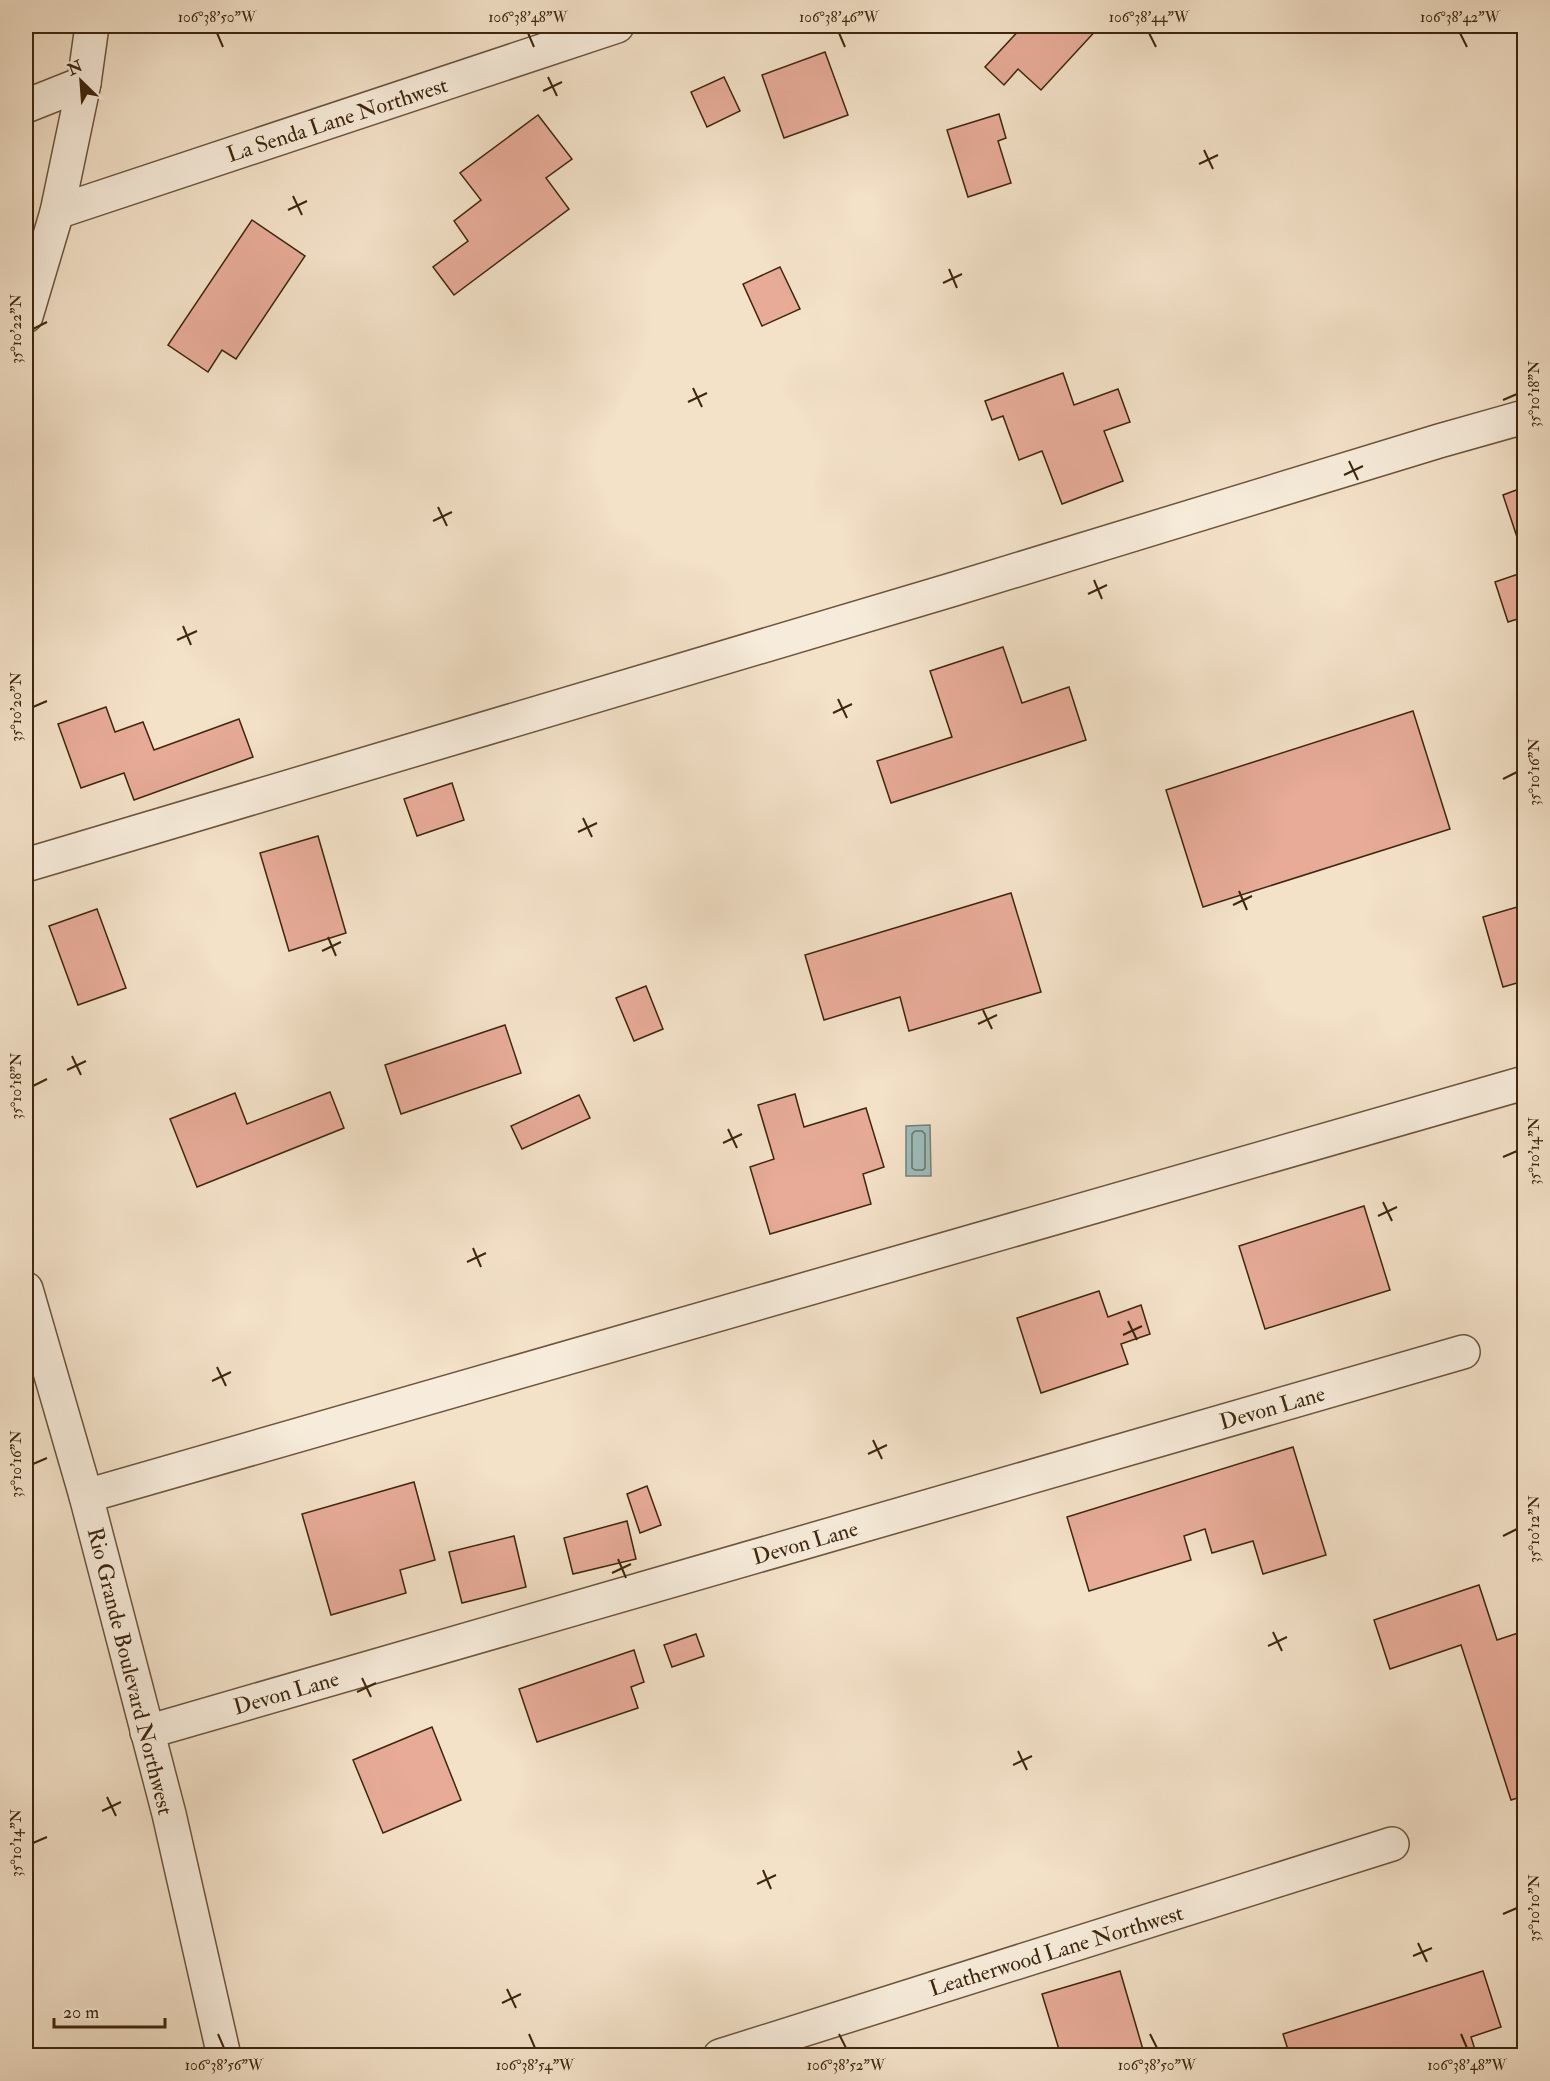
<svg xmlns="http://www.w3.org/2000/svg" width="1550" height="2081" font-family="'IM FELL Double Pica',serif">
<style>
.water{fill:#9cbcbb;stroke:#768075;stroke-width:1.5}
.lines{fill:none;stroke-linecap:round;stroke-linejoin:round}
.shore{stroke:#6d7164;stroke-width:1.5}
.building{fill:#e7ab98;stroke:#3e260d;stroke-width:1.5}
.minor-casing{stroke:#6b553c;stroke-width:36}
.minor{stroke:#f7ecdb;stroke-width:33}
.ticks{fill:none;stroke:#3e260d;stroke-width:2}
.labels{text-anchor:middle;stroke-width:5;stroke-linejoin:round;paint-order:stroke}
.street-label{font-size:22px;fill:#3e260d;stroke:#f7ecdb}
.neatline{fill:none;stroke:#3e260d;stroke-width:2}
.ticks-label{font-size:15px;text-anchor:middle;fill:#3e260d}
</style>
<rect width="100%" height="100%" fill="#f3e1c8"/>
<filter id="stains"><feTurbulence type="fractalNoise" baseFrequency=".00333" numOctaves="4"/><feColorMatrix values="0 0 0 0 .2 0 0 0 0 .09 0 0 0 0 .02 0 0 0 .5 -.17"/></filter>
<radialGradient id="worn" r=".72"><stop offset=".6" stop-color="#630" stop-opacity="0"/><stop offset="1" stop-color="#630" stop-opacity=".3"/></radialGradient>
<polygon class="water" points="930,1125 931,1176 906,1176 906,1126"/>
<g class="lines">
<polygon class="shore" points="915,1131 922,1131 925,1134 925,1168 923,1170 915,1170 912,1168 912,1134"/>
</g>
<g class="building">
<polygon points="1023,26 1100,26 1041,90 1018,69 1004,85 985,67"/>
<polygon points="825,52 848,115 784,138 762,75"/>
<polygon points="724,77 740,111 707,127 691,92"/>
<polygon points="999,114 1006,138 998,141 1011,183 968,197 947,130"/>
<polygon points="538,115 572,159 546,178 569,209 454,295 433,267 468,241 454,221 481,200 460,173"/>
<polygon points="252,220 305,256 236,359 222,350 208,372 168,345"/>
<polygon points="780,267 800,309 762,326 743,284"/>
<polygon points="1063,373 1074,405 1118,389 1130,422 1104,431 1123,481 1062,504 1042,451 1019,460 1003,416 992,420 985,401"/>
<polygon points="1524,487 1524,558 1503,495"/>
<polygon points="1524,572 1524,617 1508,622 1495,582"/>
<polygon points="1003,647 1022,703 1069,687 1086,740 891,803 877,761 952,737 930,671"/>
<polygon points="106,707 115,732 143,722 154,750 239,719 253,757 134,800 124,773 81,788 58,724"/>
<polygon points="1413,711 1450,829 1203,907 1166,790"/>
<polygon points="452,783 464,820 417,836 404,799"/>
<polygon points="318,836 346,933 289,951 260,853"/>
<polygon points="1011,893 1041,992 909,1031 900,997 824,1020 805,955"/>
<polygon points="1524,905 1524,981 1503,987 1483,917"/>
<polygon points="97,909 126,988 78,1005 49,926"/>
<polygon points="646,986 663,1029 634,1041 616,998"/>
<polygon points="505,1025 521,1073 401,1114 385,1065"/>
<polygon points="330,1092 344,1128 197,1187 170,1119 235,1093 247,1124"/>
<polygon points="795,1094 804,1127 866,1108 884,1167 863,1174 871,1204 770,1234 750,1167 774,1159 758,1105"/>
<polygon points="579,1095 590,1118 522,1149 511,1126"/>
<polygon points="1364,1206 1390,1290 1265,1329 1239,1246"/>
<polygon points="1099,1291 1108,1317 1141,1305 1150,1334 1121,1344 1128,1364 1041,1393 1017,1318"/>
<polygon points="1293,1447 1326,1555 1263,1574 1253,1541 1212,1553 1205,1529 1184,1536 1191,1560 1089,1591 1067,1517"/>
<polygon points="414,1482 435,1560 400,1570 406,1593 331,1615 302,1514"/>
<polygon points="647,1486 661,1525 640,1533 627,1494"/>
<polygon points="627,1521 636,1559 573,1574 564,1538"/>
<polygon points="514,1536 526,1587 462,1603 449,1552"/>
<polygon points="1479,1585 1497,1640 1524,1631 1524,1796 1511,1800 1461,1645 1390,1669 1374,1620"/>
<polygon points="696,1634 704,1656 672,1667 664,1645"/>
<polygon points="634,1650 644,1682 631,1687 638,1708 537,1742 519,1689"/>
<polygon points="432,1727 461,1800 383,1833 353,1760"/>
<polygon points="1120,1971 1144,2053 1136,2056 1061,2056 1042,1994"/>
<polygon points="1483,1971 1501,2027 1471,2037 1477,2056 1290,2056 1283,2034"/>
</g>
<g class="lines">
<g class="minor-casing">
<g id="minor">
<polyline points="26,106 84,83"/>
<polyline points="57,212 617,26"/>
<polyline points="26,316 57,212 84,83 92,26"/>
<polyline points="26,865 951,590 1439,441 1524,417"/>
<polyline points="26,1289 86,1496 169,1814 224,2056"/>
<polyline points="86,1496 1524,1083"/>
<polyline points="147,1732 1463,1352"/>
<polyline points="720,2056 1392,1844"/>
</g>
</g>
<use href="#minor" class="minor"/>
</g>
<path class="ticks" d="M217,33L223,47M528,33L534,47M839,33L845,47M1149,33L1156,47M1460,33L1467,47M548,77L557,96M543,91L562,82M1204,150L1213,169M1199,164L1218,155M293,196L302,215M288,210L307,201M949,269L957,288M943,283L962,274M33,329L47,322M693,388L702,407M1503,400L1517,394M688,402L707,393M1349,461L1358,480M1344,475L1363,466M438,507L447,526M433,521L452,512M1094,580L1102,599M1088,594L1107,585M183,626L191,645M177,640L197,631M838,699L847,718M33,707L47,701M833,713L852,704M1503,779L1517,772M583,818L592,837M578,832L597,823M1239,891L1247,910M1233,905L1252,896M328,937L336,956M322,951L341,942M983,1010L992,1029M978,1024L997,1015M72,1056L81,1075M67,1070L86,1061M33,1086L47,1079M728,1129L737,1148M723,1143L742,1134M1503,1157L1517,1151M1383,1202L1392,1221M1378,1216L1397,1207M473,1248L481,1267M467,1262L486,1253M1128,1321L1137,1340M1123,1335L1142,1326M217,1367L226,1386M212,1381L231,1372M873,1440L882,1459M868,1454L887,1445M33,1464L47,1458M1503,1536L1517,1529M618,1559L626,1578M612,1573L631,1564M1273,1632L1282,1651M1268,1646L1287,1637M362,1678L371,1697M357,1692L376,1683M1018,1751L1027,1770M1013,1765L1032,1756M107,1797L116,1816M102,1811L121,1802M33,1843L47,1837M763,1870L771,1889M757,1884L776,1875M1503,1914L1517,1908M1418,1943L1427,1962M1413,1956L1432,1948M507,1989L516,2008M502,2003L521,1994M218,2034L224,2048M529,2034L535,2048M839,2034L846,2048M1150,2034L1157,2048M1461,2034L1467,2048"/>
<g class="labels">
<g class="street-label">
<text transform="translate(337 119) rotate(-18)" y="8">La Senda Lane Northwest</text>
<text transform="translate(1272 1407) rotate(-16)" y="8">Devon Lane</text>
<text transform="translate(805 1542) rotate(-16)" y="8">Devon Lane</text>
<text transform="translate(131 1671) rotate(76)" y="8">Rio Grande Boulevard Northwest</text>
<text transform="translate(286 1692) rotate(-16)" y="8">Devon Lane</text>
<text transform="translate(1056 1950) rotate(-17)" y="8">Leatherwood Lane Northwest</text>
</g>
</g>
<rect width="1550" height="2081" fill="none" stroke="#f3e1c8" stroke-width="66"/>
<g transform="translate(81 81) rotate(335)" stroke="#f7ecdb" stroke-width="4.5" paint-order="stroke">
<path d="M0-4.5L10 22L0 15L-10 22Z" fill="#3e260d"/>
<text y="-9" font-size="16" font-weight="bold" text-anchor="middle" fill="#3e260d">N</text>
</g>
<path d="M54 2018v9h111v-9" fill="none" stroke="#3e260d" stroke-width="3"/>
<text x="63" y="2018" font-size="18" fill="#3e260d" stroke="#f7ecdb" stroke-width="4.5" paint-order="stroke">20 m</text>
<rect x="33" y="33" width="1484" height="2015" class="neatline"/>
<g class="ticks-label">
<text x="217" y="22">106°38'50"W</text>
<text x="528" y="22">106°38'48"W</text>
<text x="839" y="22">106°38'46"W</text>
<text x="1149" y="22">106°38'44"W</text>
<text x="1460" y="22">106°38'42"W</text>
<text transform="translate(16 329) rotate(-90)" y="5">35°10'22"N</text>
<text transform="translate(1534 394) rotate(-90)" y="5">35°10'18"N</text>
<text transform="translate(16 707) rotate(-90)" y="5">35°10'20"N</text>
<text transform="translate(1534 772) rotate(-90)" y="5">35°10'16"N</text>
<text transform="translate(16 1086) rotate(-90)" y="5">35°10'18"N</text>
<text transform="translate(1534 1151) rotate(-90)" y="5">35°10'14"N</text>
<text transform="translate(16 1464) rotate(-90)" y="5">35°10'16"N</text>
<text transform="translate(1534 1529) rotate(-90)" y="5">35°10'12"N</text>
<text transform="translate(16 1843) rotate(-90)" y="5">35°10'14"N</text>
<text transform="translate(1534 1908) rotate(-90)" y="5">35°10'10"N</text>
<text x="224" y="2070">106°38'56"W</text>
<text x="535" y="2070">106°38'54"W</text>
<text x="846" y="2070">106°38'52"W</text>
<text x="1157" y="2070">106°38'50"W</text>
<text x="1467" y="2070">106°38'48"W</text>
</g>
<rect width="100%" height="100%" filter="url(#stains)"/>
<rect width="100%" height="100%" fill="url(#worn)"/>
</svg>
